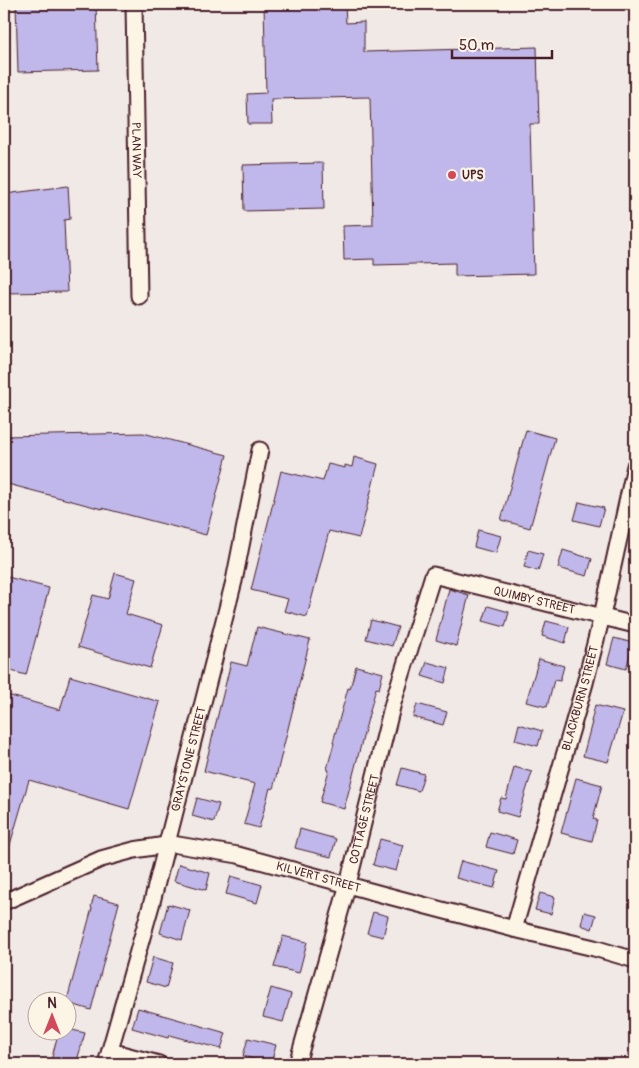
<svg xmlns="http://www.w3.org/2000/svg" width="639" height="1068" font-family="Pangolin,sans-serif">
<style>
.building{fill:#c0b8ea;stroke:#4a1f2b}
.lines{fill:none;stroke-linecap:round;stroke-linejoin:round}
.minor-casing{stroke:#4a1f2b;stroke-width:19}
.minor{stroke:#fcf5e5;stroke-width:15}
.poi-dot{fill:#d1495b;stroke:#fcf5e5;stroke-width:2}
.labels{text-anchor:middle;stroke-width:4.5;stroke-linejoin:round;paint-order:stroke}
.street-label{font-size:12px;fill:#4a1f2b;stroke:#fcf5e5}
.poi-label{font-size:12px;font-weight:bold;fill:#4a1f2b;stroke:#fcf5e5;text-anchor:start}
</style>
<rect width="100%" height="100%" fill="#f0e9e6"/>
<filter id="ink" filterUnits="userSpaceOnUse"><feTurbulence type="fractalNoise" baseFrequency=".02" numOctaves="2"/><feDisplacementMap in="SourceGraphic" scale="10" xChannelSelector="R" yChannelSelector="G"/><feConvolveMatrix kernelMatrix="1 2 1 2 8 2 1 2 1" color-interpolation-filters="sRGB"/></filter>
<g filter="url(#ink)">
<g class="building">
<polygon points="16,4 96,4 98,70 18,72"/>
<polygon points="264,4 345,4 346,23 364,22 364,52 537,47 539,124 530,124 534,274 455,276 455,263 374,265 374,259 344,260 343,226 373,225 370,97 271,99 272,124 248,124 247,94 266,93"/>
<polygon points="323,163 324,209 244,211 243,165"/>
<polygon points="68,186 70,219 64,220 67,292 4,293 5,194"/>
<polygon points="526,430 555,438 530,528 501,520"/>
<polygon points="143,433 227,455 206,535 102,508 102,509 4,483 4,436"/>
<polygon points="354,457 378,464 359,538 329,531 307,617 284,611 288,599 251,590 281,471 323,481 328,464 345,468 345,465 352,467"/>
<polygon points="579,502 604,508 599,526 574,520"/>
<polygon points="478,530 501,536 496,553 474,547"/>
<polygon points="528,550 543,554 538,571 524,567"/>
<polygon points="563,550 592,559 587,576 558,568"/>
<polygon points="115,573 136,579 126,614 163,625 150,668 78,647 93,595 108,599"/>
<polygon points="4,576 49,588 26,675 4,669"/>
<polygon points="449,589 469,595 456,646 436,640"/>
<polygon points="488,606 509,612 505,627 483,621"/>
<polygon points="371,620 398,627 392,646 366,639"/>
<polygon points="546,621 569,627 565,643 542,636"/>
<polygon points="257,627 310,640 273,789 270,788 259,828 244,824 255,784 204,771 231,662 247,666"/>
<polygon points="614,638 633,643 626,669 607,664"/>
<polygon points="539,659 564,666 560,681 554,680 547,707 526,702"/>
<polygon points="427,662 449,668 445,683 422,676"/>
<polygon points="356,666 383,673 379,689 376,688 344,809 320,802 329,770 327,769 334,743 333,742 348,688 350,689"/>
<polygon points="70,676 160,702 129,809 29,780 7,855 4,855 4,694 60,710"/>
<polygon points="417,704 447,712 443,725 413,717"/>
<polygon points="595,705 623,712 608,762 583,756 592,722 591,722"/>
<polygon points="519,724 542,731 538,746 515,740"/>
<polygon points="514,767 532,772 518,817 497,811 501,798 506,799"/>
<polygon points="402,768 424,774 419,791 397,785"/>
<polygon points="576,778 602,785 593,819 597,820 592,841 561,833"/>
<polygon points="197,798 219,804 214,822 192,816"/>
<polygon points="300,829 336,839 331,857 295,848"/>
<polygon points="490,832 517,840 513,854 486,847"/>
<polygon points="380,839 403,845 396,871 373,865"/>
<polygon points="461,861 499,871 494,888 456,878"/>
<polygon points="179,864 210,873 206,890 174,881"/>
<polygon points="231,876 262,885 257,903 226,894"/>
<polygon points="540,893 555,897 551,914 535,910"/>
<polygon points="94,896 119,903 91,1010 68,1003 67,1000 92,908 91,907"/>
<polygon points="168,904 190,910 182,940 160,933"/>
<polygon points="373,912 388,916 383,937 367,933"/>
<polygon points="584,912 596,915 592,929 581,925"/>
<polygon points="283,936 307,942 299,973 274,967"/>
<polygon points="153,957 173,963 166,988 146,982"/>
<polygon points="271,988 291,994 283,1022 263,1017"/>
<polygon points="138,1008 226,1033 221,1049 169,1035 168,1038 132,1028"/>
<polygon points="68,1029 85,1033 76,1064 61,1064 51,1061 59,1030 68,1030"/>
<polygon points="248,1038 276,1045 271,1064 243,1056"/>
</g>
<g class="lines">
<g class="minor-casing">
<g id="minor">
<path id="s1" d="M134,4L139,296"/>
<path id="s2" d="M4,902L101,859L134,850L172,844L238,855L381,894L514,929L594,948L635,960"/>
<path id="s3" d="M514,929L585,683L602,616L635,466"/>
<polyline points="110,1051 159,1064"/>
<path id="s4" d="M106,1064L152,902L234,581L260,450"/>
<path id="s5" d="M297,1064L348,884L393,703L433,575L635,625"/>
</g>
</g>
<use href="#minor" class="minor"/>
</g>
</g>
<circle class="poi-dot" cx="452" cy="175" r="5"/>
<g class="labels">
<g class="street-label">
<text dy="4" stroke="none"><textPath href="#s1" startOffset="146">PLAN WAY</textPath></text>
<text dy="4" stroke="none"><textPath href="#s5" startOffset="612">QUIMBY STREET</textPath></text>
<text dy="4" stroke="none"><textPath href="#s3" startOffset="240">BLACKBURN STREET</textPath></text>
<text dy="4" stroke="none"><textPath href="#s4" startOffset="316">GRAYSTONE STREET</textPath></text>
<text dy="4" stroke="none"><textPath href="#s5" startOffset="254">COTTAGE STREET</textPath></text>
<text dy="4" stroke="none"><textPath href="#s2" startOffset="329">KILVERT STREET</textPath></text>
</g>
<g class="poi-label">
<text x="462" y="179">UPS</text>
</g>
</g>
<rect width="639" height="1068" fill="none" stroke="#fcf5e5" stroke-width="20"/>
<rect x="10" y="10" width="619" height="1048" fill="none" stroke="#4a1f2b" stroke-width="2" filter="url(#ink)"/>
<g transform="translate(52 1016)"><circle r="24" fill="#fcf5e5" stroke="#b59f9b"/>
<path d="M0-4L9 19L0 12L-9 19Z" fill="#d1495b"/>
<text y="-8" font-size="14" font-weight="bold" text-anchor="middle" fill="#4a1f2b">N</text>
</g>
<path d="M452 50v8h100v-8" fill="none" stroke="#4a1f2b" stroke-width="2.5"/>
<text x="459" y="50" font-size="15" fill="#4a1f2b" stroke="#fcf5e5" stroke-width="4" paint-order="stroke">50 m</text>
</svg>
